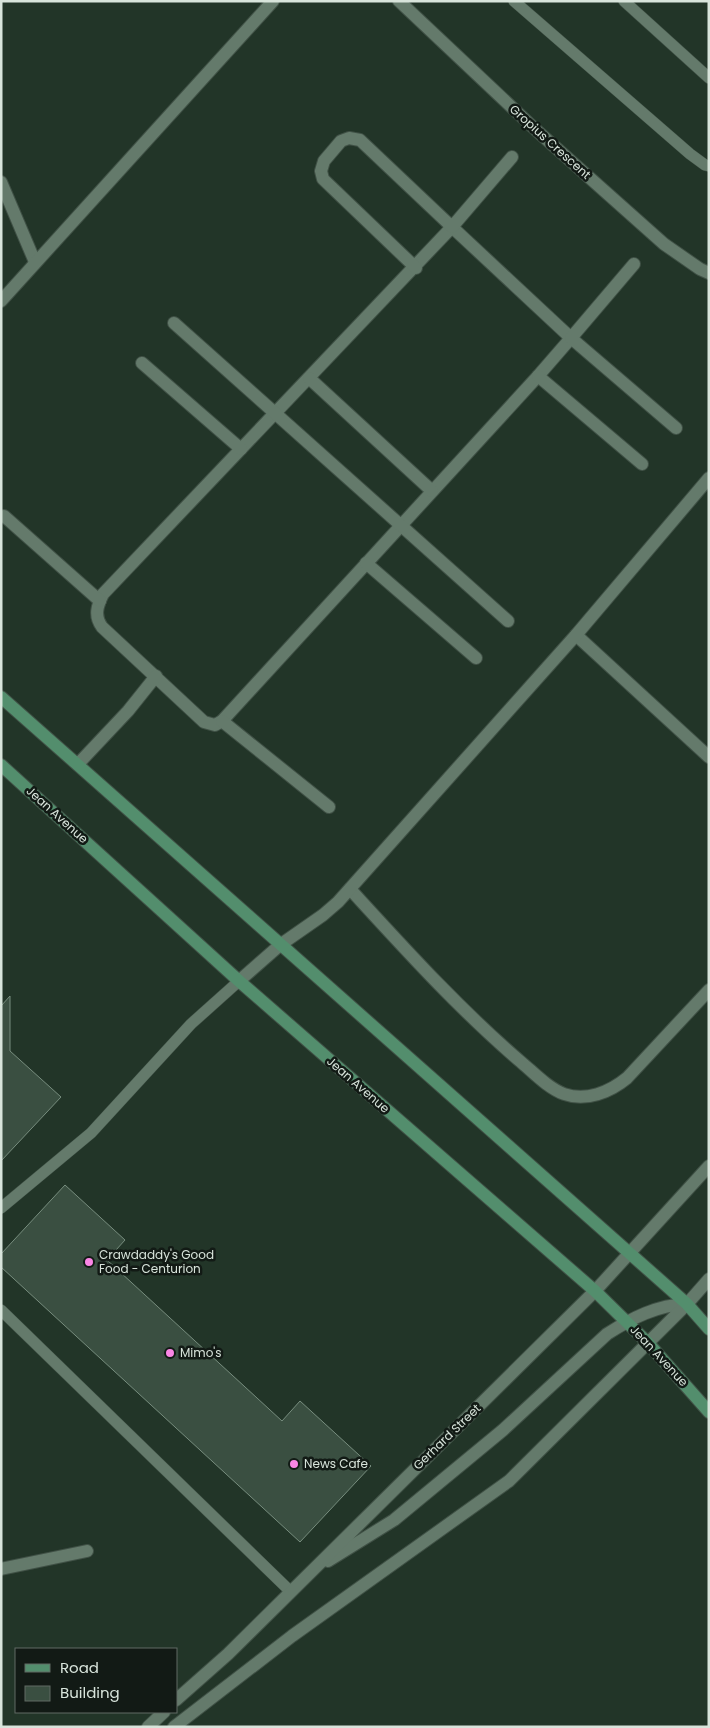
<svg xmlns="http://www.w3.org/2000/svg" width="710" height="1728" font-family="Poppins,sans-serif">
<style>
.building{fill:#3a4f41;stroke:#778d7e}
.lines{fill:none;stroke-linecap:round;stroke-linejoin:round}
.service-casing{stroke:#405146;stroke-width:12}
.minor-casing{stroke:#405146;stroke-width:14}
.tertiary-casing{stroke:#405146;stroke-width:14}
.secondary-casing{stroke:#405146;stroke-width:14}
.service{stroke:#647a6b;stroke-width:11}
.minor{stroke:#647a6b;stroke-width:12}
.tertiary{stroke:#647a6b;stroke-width:12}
.secondary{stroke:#538e6d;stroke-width:12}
.poi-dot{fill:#fb86e5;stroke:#121a15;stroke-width:2}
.labels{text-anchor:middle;stroke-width:5;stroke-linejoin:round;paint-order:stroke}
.street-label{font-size:12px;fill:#d8e4db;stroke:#121a15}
.poi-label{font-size:12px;fill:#d8e4db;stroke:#121a15;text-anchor:start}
</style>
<rect width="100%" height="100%" fill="#223528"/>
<g class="building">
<polygon points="10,996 10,1051 61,1097 1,1161 1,1006"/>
<polygon points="65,1185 125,1240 107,1260 282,1421 300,1401 371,1466 300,1542 1,1267 1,1254"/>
</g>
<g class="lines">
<g class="service-casing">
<g id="service">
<polyline points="514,1 690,154 705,165 709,166"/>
<polyline points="624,1 709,78"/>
<polyline points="1,1208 91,1133 191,1024 239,981"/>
<polyline points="1,1310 290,1591"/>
</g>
</g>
<g class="minor-casing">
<g id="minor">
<polyline points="399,1 536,130 664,244 700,269 709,273"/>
<polyline points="1,182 35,262"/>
<path d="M452,227L571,338L538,376L222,721L215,725L204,722L102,627C94,616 97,606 103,594Z"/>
<polyline points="634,264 571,338 676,428"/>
<polyline points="416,268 323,179 321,171 324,161 341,141 349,138 360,140 452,227 512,157"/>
<polyline points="1,301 273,1"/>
<polyline points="174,323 508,621"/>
<polyline points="142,363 241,449"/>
<polyline points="538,376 642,464"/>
<polyline points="309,378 432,491"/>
<polyline points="4,516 100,601"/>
<polyline points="366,563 476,658"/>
<polyline points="576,635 709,757"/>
<polyline points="222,721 329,807"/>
<polyline points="78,764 128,711 156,676"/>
<path d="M350,889C405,949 459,1009 521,1062C534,1073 548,1088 564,1094C586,1102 610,1092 627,1078L709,990"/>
<polyline points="239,981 280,945 323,915 338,902 576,635 709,478"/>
<polyline points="1,1569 87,1551"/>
</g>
</g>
<g class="tertiary-casing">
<g id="tertiary">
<path d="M328,1561L394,1520L503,1430L607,1334C632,1318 657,1305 687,1304"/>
<polyline points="176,1700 228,1654 595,1291 709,1166"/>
<polyline points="148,1727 164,1712"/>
<polyline points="174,1727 292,1636 509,1481 687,1304 709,1279"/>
</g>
</g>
<g class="secondary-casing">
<g id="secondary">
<polyline points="1,697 687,1304 709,1329"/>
<polyline points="1,765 239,981 595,1291 648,1343 709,1412"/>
</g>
</g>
<use href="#service" class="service"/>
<use href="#minor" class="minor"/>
<use href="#tertiary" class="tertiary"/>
<use href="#secondary" class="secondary"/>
</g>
<g class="poi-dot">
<circle cx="89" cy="1262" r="5"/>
<circle cx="170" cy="1353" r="5"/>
<circle cx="294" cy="1464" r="5"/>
</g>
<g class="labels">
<g class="street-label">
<text transform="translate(550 142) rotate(42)" y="4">Gropius Crescent</text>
<text transform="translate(57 815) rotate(42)" y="4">Jean Avenue</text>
<text transform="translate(358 1085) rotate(41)" y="4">Jean Avenue</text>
<text transform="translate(659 1356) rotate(47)" y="4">Jean Avenue</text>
<text transform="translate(447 1437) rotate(-44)" y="4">Gerhard Street</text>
</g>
<g class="poi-label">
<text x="99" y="1259">Crawdaddy's Good<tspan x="99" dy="14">Food - Centurion</tspan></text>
<text x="180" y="1357">Mimo's</text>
<text x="304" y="1468">News Cafe</text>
</g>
</g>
<rect width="710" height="1728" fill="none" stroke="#d8e4db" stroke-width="5"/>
<rect x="15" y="1648" width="162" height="65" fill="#121a15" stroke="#616b64"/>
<rect x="25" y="1664" width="25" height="8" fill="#538e6d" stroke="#616b64"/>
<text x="60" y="1673" font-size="15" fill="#d8e4db">Road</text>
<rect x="25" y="1686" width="25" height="15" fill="#3a4f41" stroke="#616b64"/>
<text x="60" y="1698" font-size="15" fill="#d8e4db">Building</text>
</svg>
